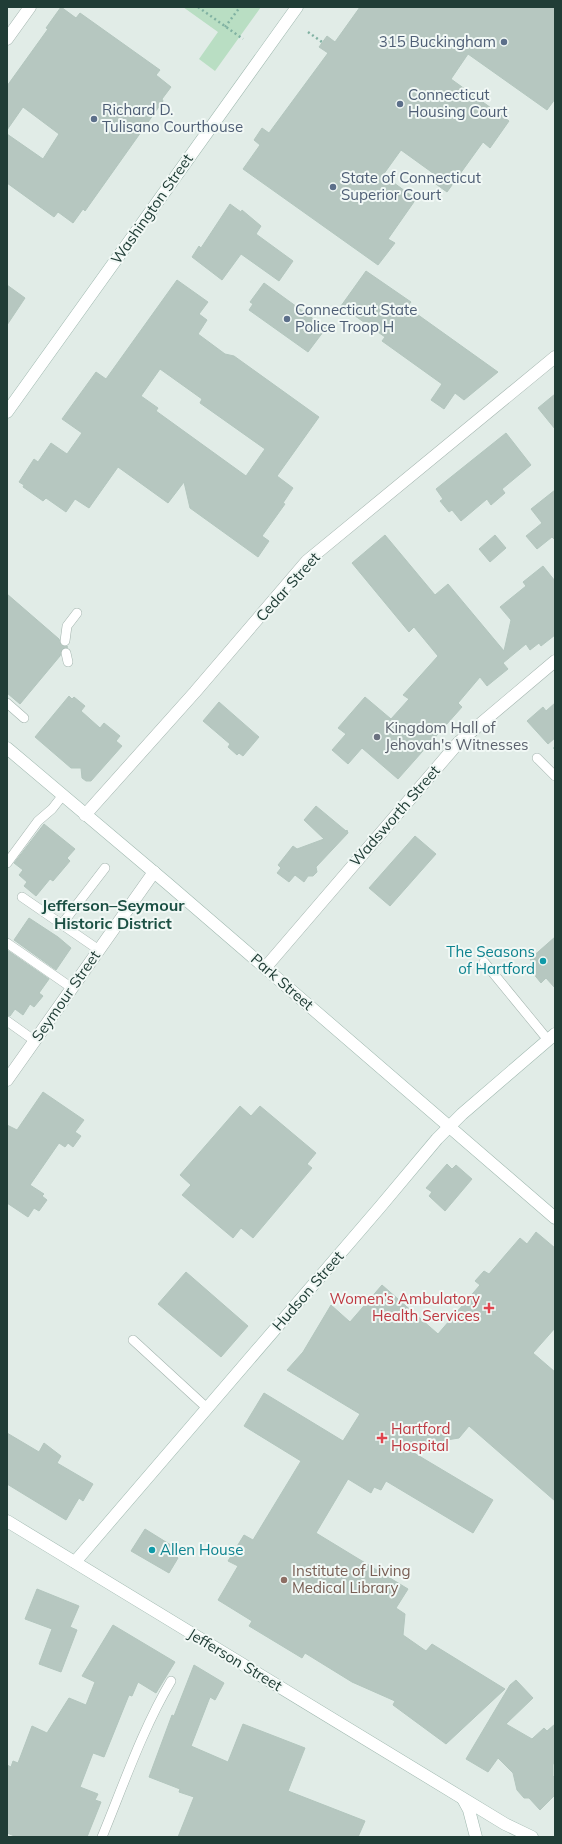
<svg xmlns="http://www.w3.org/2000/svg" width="562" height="1844" font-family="Mulish,sans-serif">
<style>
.green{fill:#b9dec3}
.building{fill:#b6c7c0;stroke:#b3c6be;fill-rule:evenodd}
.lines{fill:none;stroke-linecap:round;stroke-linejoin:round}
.lane-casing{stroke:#a3b4ae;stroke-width:10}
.street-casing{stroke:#a3b4ae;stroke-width:13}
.secondary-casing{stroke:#9fb8af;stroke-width:13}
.path{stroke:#80b1a2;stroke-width:2.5;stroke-dasharray:2 3;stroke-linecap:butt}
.lane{stroke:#fff;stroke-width:9}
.street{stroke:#fff;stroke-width:12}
.secondary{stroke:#fff;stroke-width:12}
.service-dot{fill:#5c6f8a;stroke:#f1f8f5;stroke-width:1.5}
.worship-dot{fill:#6b7280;stroke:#f1f8f5;stroke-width:1.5}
.culture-dot{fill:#0f9aa8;stroke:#f1f8f5;stroke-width:1.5}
.health-dot{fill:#e0444e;stroke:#f1f8f5;stroke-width:1.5}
.education-dot{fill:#8d6e63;stroke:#f1f8f5;stroke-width:1.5}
.labels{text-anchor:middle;stroke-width:4;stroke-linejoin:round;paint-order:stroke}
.service-label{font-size:15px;fill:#4e5e75;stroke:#f1f8f5;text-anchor:start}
.street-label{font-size:15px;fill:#203d36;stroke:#f1f8f5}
.worship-label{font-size:15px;fill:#5b616d;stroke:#f1f8f5;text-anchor:start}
.culture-label{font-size:15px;fill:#0d838f;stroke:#f1f8f5;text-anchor:end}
.health-label{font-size:15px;fill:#be3a42;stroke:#f1f8f5;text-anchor:end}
.education-label{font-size:15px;fill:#785e54;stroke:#f1f8f5;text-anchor:start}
.neighbourhood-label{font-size:16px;font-weight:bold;fill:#1c5044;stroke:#f1f8f5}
</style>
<rect width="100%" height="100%" fill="#e1ece7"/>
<polygon class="green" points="183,7 261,7 215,71 199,59 218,32"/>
<g class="building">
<polygon points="61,7 76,18 80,13 160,70 156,75 171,87 162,99 163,101 85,211 83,209 73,223 58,212 54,217 7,183 7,134 43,159 59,134 23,107 7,130 7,86 48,29 46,28"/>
<polygon points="360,7 555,7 555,99 547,110 468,54 451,79 509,121 490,148 483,142 447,192 433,182 437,176 401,150 383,175 416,199 388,239 395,243 378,265 243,169 260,145 254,140 262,128 269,133 328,53 319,47 327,36 335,42"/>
<polygon points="230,204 241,212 242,210 261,226 256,234 293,261 279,281 241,254 222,280 192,257 199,246 201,248"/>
<polygon points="366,271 411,302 407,307 498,372 464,400 455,393 444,409 431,400 442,384 382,341 385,337 341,306"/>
<path d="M177,280L208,302L199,314L207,320L198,334L225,354L234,356L319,417L277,476L293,488L283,503L285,504L262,536L269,541L258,557L190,508L184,482L168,503L118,467L89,508L75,499L66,512L46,498L43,501L23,487L24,485L19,482L34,459L38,462L51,443L67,454L82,433L62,419L96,372L106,379ZM160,369L202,399L200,403L265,449L246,476L156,411L158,408L141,396Z"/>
<polygon points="264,283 326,328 308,352 249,310 253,304 250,302"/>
<polygon points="7,285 25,298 7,325"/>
<polygon points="555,394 555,429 538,408"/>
<polygon points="506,433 531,465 502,489 505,493 491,505 487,499 461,521 452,510 449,512 440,501 443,499 436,489"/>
<polygon points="555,490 555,540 552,537 537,549 526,536 542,523 531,509"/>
<polygon points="385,535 435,595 448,584 504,651 511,620 500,607 526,586 523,582 543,566 555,581 555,635 541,646 539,643 530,650 526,644 503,663 508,669 487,686 480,677 458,703 462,707 398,779 362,748 348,764 332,750 346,734 338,728 365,697 391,719 409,699 403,695 438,656 414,627 409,632 352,563"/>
<polygon points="495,535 506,548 490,562 479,549"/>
<polygon points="7,594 59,639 61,645 68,647 62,649 60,656 20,704 7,693"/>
<polygon points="69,696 72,699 74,697 85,706 81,711 100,728 104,723 120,736 116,741 122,746 91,781 86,781 82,778 81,768 71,768 35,737"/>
<polygon points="219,702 259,737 243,756 239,753 237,755 228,747 230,744 203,721"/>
<polygon points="555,703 555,738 548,744 527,721 543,707 546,711"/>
<polygon points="316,806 346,831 347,830 348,833 316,867 317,872 313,876 308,876 304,882 295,875 289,882 277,873 281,868 278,865 293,846 297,849 324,839 304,820"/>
<polygon points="44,824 75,849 67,858 70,861 53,881 50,879 36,896 24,886 27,882 19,875 23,870 14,863"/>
<polygon points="415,836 436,854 390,906 369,888"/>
<polygon points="29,918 58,937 71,948 56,970 14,940"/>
<polygon points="555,937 555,988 546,978 541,983 528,967 533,963 530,959"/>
<polygon points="7,950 49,979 39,993 43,996 34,1007 30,1004 23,1015 15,1009 10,1016 7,1015"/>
<polygon points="43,1092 84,1120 75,1132 81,1136 73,1147 68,1143 65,1147 59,1143 30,1185 44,1194 42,1196 47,1200 39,1211 34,1208 28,1217 7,1203 7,1125 17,1130"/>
<polygon points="240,1106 251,1116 260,1106 316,1153 307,1164 312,1168 253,1238 241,1228 233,1238 182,1195 191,1185 180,1175"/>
<polygon points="447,1164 452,1169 456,1165 472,1179 445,1211 429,1196 432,1192 426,1188"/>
<polygon points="536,1232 555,1248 555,1328 533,1353 555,1372 555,1501 469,1426 459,1438 404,1447 493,1500 473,1533 386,1481 381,1490 374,1487 371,1493 348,1479 316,1533 408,1589 396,1608 405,1614 403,1635 426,1651 432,1644 505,1689 446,1744 393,1705 395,1701 352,1682 305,1653 302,1658 249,1626 252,1621 218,1600 238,1566 228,1561 244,1535 253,1540 301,1461 244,1426 264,1393 343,1441 360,1414 287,1370 303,1352 331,1305 350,1322 382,1285 438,1334 480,1285 475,1281 484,1271 489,1274 520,1238 527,1244"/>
<polygon points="186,1272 248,1326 221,1357 158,1304"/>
<polygon points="7,1433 39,1452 44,1443 61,1456 57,1463 93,1484 83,1501 79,1498 66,1520 7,1484"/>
<polygon points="145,1529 174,1547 170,1553 178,1558 169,1573 131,1551"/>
<polygon points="37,1589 79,1606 70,1627 77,1630 61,1672 39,1664 52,1629 25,1619"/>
<polygon points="113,1625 175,1662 156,1693 138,1682 132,1696 129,1695 104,1757 93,1753 80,1787 98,1794 95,1800 101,1802 87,1837 17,1837 7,1833 7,1765 11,1767 13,1761 18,1763 32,1726 47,1733 69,1698 86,1705 95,1682 82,1676"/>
<polygon points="194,1665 224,1683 215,1700 210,1697 191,1746 228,1762 243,1724 305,1748 288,1791 365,1821 358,1837 178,1837 194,1797 179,1792 180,1789 149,1777 172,1715 174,1716"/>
<polygon points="516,1680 533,1698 506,1724 532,1739 544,1728 547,1731 555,1724 555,1763 553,1764 553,1776 555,1778 555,1795 540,1810 529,1798 524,1798 517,1790 513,1773 498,1758 488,1772 466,1759 510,1685"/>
</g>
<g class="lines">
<g class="lane-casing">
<g id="lane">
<polyline points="65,641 67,626 77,613"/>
<polyline points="66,653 68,662"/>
<polyline points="7,703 24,718"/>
<polyline points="537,758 555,776"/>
<polyline points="7,863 38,821 52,809 63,795"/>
<polyline points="22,897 99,950"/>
<polyline points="62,924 105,868"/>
<polyline points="7,943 72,988"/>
<polyline points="484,962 548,1040"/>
<polyline points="7,1021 35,1041"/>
<polyline points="133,1340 207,1408"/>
<path d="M102,1837C123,1786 143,1728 171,1681"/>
</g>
</g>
<g class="street-casing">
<g id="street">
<polyline points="7,39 30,7"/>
<polyline points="85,815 195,692 307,561 555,357"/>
<polyline points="265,968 459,742 555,661"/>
<polyline points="7,1080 154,872"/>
</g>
</g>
<g class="secondary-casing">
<g id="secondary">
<polyline points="7,412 297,7"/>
<polyline points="7,748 168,884 555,1218"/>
<polyline points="7,1521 505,1824 532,1837"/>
<polyline points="75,1562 380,1207 437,1139 462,1114 555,1034"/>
<polyline points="463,1799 469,1810 476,1837"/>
</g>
</g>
<g class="path">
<polyline points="198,7 243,39"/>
<polyline points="225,27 240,7"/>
<polyline points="308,32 322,42"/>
<polyline points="554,749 555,748"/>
</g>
<use href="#lane" class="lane"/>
<use href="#street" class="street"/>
<use href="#secondary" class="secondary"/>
</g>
<g class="service-dot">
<circle cx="504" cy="42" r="4"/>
<circle cx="400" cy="104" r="4"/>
<circle cx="94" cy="119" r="4"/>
<circle cx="333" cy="187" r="4"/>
<circle cx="287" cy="319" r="4"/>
</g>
<circle class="worship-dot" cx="377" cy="737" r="4"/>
<g class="culture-dot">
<circle cx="543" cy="961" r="4"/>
<circle cx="152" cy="1550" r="4"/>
</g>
<g class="health-dot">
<path d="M487 1302h4v4h4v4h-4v4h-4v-4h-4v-4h4z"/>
<path d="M380 1432h4v4h4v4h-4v4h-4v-4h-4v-4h4z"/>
</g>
<circle class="education-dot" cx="284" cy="1580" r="4"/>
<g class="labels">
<g class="service-label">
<text x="496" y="47" text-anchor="end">315 Buckingham</text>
<text x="408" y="100">Connecticut<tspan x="408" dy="17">Housing Court</tspan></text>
<text x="102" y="115">Richard D.<tspan x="102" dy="17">Tulisano Courthouse</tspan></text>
<text x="341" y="183">State of Connecticut<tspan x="341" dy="17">Superior Court</tspan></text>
<text x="295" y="315">Connecticut State<tspan x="295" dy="17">Police Troop H</tspan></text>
</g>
<g class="street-label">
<text transform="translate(152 209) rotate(-55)" y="5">Washington Street</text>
<text transform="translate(288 587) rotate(-48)" y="5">Cedar Street</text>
<text transform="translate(395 816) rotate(-49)" y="5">Wadsworth Street</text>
<text transform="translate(282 982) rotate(41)" y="5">Park Street</text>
<text transform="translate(66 996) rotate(-55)" y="5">Seymour Street</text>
<text transform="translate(308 1291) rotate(-49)" y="5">Hudson Street</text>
<text transform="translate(235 1660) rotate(31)" y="5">Jefferson Street</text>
</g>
<g class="worship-label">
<text x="385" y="733">Kingdom Hall of<tspan x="385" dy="17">Jehovah's Witnesses</tspan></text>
</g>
<g class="culture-label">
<text x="535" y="957">The Seasons<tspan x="535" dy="17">of Hartford</tspan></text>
<text x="160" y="1555" text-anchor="start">Allen House</text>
</g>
<g class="health-label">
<text x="480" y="1304">Women’s Ambulatory<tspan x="480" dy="17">Health Services</tspan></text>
<text x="391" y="1434" text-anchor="start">Hartford<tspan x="391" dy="17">Hospital</tspan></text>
</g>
<g class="education-label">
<text x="292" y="1576">Institute of Living<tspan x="292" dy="17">Medical Library</tspan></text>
</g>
<g class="neighbourhood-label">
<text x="113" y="911">Jefferson–Seymour<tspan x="113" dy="18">Historic District</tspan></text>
</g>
</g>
<rect width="562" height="1844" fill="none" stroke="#203d36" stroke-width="16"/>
</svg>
